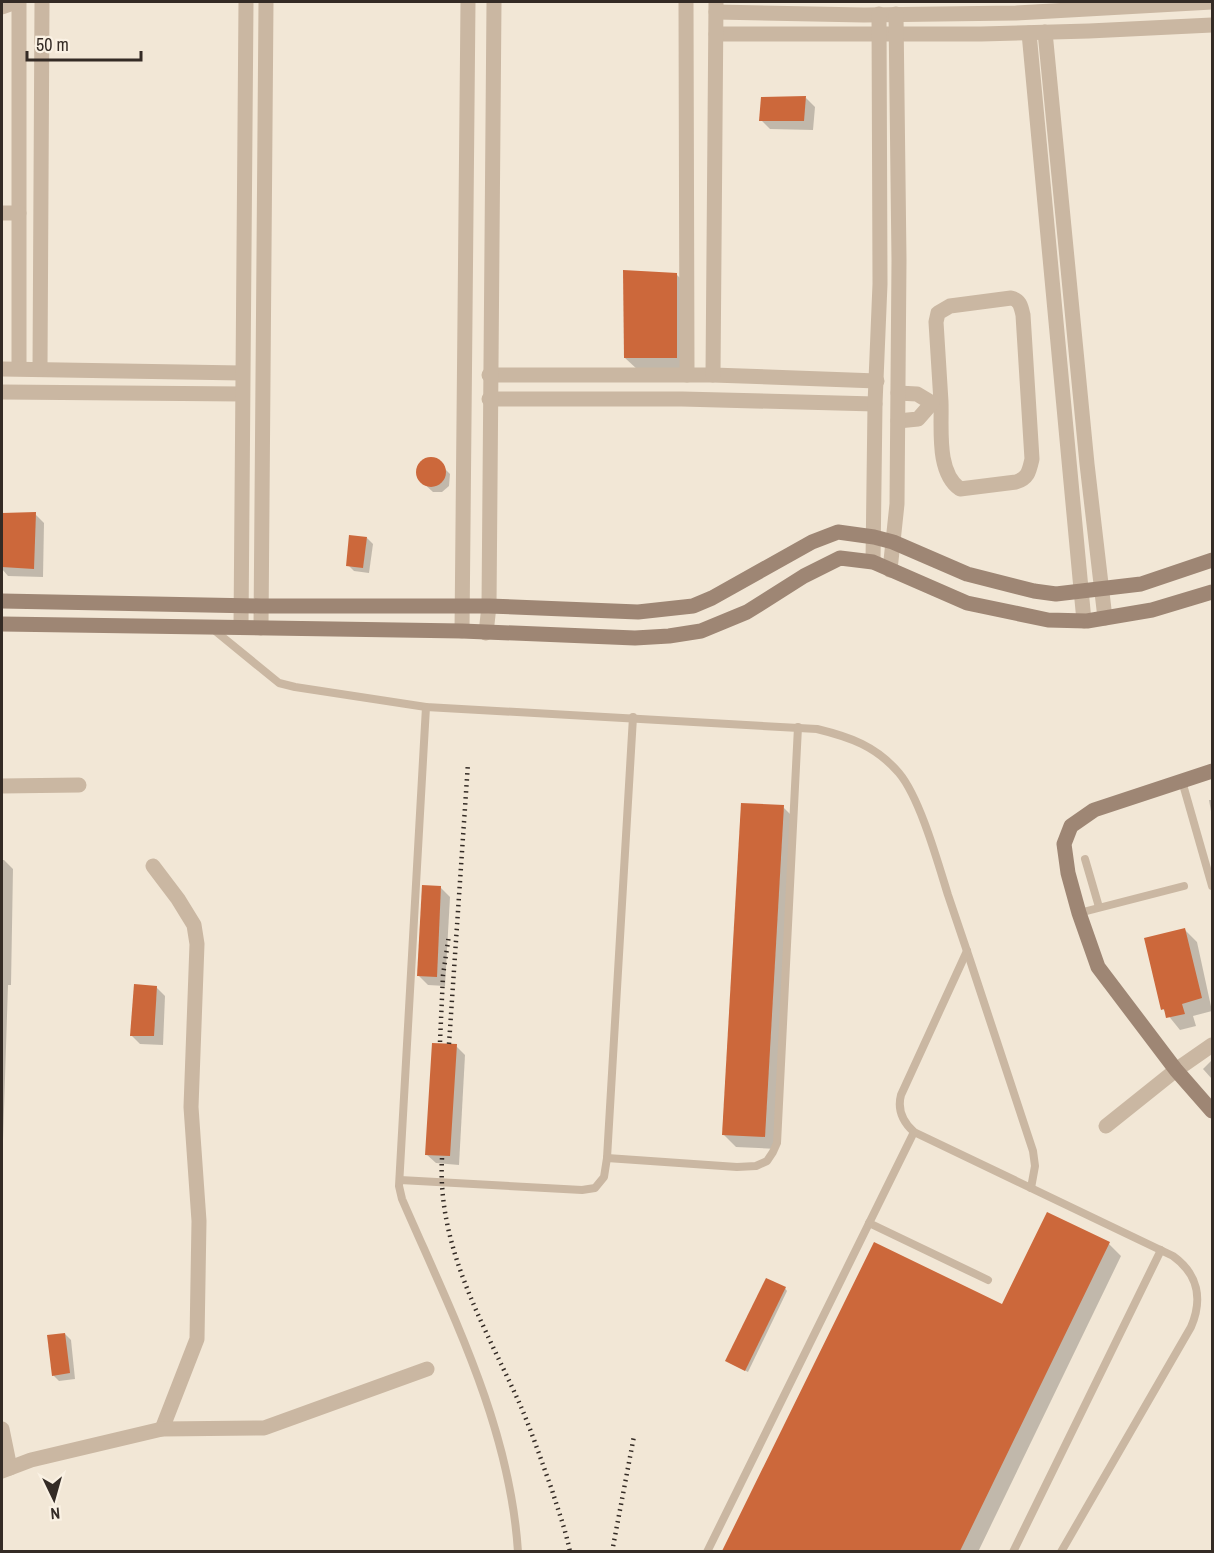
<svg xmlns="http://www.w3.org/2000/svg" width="1214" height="1553" font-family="'Archivo Narrow',sans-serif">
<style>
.shadow{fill:#0003}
.building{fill:#cc683b}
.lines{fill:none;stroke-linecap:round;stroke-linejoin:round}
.lane{stroke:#cab7a2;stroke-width:8}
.street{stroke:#cab7a2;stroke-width:15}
.secondary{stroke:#9e8674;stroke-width:15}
.rail{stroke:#342b25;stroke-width:4.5;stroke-dasharray:1.5 4.5;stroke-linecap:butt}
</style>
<rect width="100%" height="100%" fill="#f2e7d6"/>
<g class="shadow">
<polygon points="806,98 815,107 813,130 770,129 761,120"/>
<polygon points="676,274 689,287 689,370 638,370 625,358"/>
<polygon points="425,460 437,461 450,474 449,486 442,492 433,492 420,480 417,471"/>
<polygon points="35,514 44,523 43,577 8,576 2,569 2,515"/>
<polygon points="367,538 373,544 369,573 354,571 348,565"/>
<polygon points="1209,800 1212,800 1212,817"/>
<polygon points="783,807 795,819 777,1149 736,1147 724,1135"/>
<polygon points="2,860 4,860 13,869 11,985 8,985 2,1172"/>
<polygon points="441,888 450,897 445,986 428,985 419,976"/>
<polygon points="1184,929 1197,942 1212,1011 1193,1016 1196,1026 1180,1030 1163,1009"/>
<polygon points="156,987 165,996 163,1045 140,1044 131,1035"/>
<polygon points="456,1046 465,1055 459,1165 436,1163 426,1154"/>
<polygon points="1212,1060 1212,1079 1203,1069"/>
<polygon points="874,1244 1002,1306 1109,1244 1121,1256 978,1552 723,1552"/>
<polygon points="785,1288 787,1291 748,1372 730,1363 727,1361"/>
<polygon points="65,1334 71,1340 75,1379 59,1381 53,1375"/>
</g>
<g class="building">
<polygon points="806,96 804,121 759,121 761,97"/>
<polygon points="623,270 677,273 677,358 624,358"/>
<circle cx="431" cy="472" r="15"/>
<polygon points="36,512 34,569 2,567 2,513"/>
<polygon points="349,535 367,537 363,568 346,566"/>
<polygon points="741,803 784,805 765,1137 722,1135"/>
<polygon points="422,885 441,886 437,977 417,976"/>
<polygon points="1185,928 1202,998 1182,1004 1185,1014 1166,1018 1164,1009 1161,1010 1144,938"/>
<polygon points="134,984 157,986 154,1036 130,1036"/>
<polygon points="432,1043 457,1044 450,1156 425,1155"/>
<polygon points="1047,1212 1110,1242 960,1551 722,1551 874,1242 1002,1304"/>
<polygon points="766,1278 786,1287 745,1371 725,1361"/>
<polygon points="65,1333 70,1373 52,1376 47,1335"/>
</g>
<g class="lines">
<g class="lane">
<path d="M214,630L279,683L295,687L426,707L817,729C850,737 876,746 899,773C920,798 938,863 948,895C977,980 1005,1065 1033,1151L1035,1166L1031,1188"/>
<path d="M426,707L399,1186L402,1199C451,1312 510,1426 518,1552"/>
<polyline points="1182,781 1212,886"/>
<polyline points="1085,859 1099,907"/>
<polyline points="1079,913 1184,886"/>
<path d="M967,951L901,1095C897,1110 903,1122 914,1132L1173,1256C1198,1274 1203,1299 1191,1327L1061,1552"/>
<polyline points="607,1158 737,1167 756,1166 767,1161 773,1152 777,1143 798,727"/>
<polyline points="400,1180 582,1190 595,1188 604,1177 607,1158 633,717"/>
<polyline points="869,1223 988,1280"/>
<polyline points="707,1552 914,1132"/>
<polyline points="1013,1552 1161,1250"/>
</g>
<g class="street">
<polyline points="19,2 19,368"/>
<polyline points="686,2 687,375"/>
<polyline points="2,7 16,2"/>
<polyline points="716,12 864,15 1016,13 1212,2"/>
<polyline points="1045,32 1087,464 1105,618"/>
<polyline points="1029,33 1084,621"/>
<polyline points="716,34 981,34 1089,31 1212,25"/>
<polyline points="2,213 19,213"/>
<polyline points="2,369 242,373"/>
<polyline points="40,369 42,2"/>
<polyline points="489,375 713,375 877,381"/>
<polyline points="713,375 716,2"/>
<polyline points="2,392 242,394"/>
<polyline points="489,399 682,399 875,404"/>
<path d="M932,403L941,402L936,322L938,313L950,306L1011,298C1020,300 1021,306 1023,315L1032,459C1029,472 1028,478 1016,482L960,489C936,472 942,428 941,402"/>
<polyline points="898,421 918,419 932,403 917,394 898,393"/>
<polyline points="873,562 875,404 880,284 879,14"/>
<polyline points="890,570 897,504 899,260 896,14"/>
<polyline points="241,627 246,2"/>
<polyline points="261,628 266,2"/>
<polyline points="462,631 468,2"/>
<polyline points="486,633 489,606 494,2"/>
<polyline points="2,786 79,785"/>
<polyline points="153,866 178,899 194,925 197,944 191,1107 199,1221 197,1339 162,1429"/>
<polyline points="1106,1126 1176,1070 1212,1045"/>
<polyline points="2,1429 10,1468"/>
<polyline points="2,1471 31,1460 162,1429 264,1428 427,1369"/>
</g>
<g class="secondary">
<polyline points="2,601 261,606 489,606 638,612 693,606 712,598 812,542 838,532 874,537 893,542 967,574 1034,591 1056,594 1141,584 1212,560"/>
<polyline points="2,624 462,631 635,638 669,636 701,631 747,612 804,576 840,558 873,562 967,603 1048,620 1087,621 1152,610 1212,592"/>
<polyline points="1212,771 1094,810 1071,826 1064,844 1068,873 1079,913 1098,967 1176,1070 1212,1111"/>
</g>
<g class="rail">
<polyline points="440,1042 443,975 449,935"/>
<polyline points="449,1044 468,763"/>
<path d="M442,1158C437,1246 483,1323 518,1400C531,1429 541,1460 552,1490C558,1510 566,1531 570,1552"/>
<polyline points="612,1552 634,1436"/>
</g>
</g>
<rect width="1214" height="1553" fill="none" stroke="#342b25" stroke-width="6"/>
<g transform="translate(54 1499) rotate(175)" stroke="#faf1e3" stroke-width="4.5" paint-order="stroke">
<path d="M0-4.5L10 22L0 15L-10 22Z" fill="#342b25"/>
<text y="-9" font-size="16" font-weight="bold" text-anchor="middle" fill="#342b25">N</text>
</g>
<path d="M27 51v9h114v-9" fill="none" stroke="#342b25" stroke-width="3"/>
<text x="36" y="51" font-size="18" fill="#342b25" stroke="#faf1e3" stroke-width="4.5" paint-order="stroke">50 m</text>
</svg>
